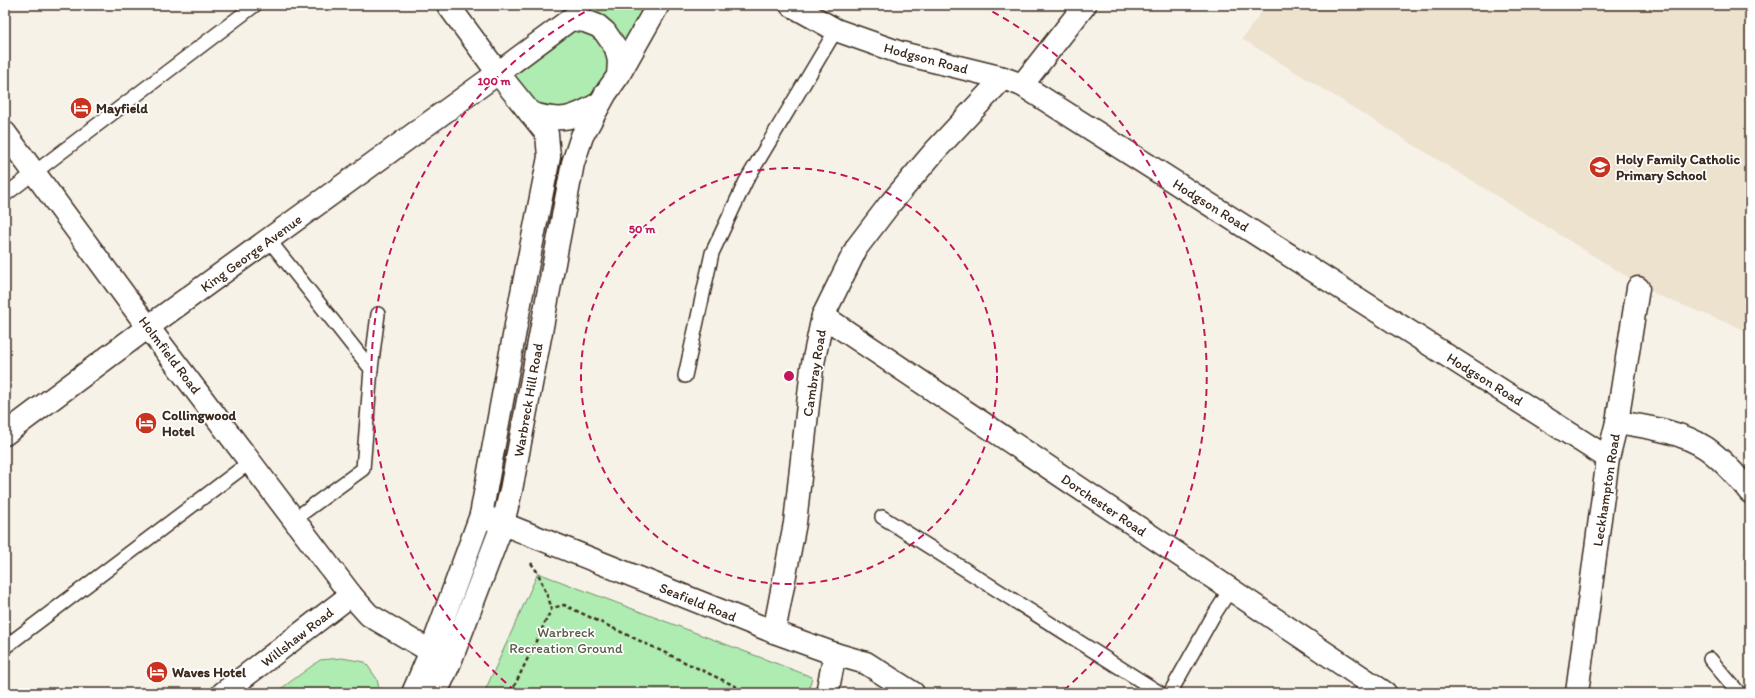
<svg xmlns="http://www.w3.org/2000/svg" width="1755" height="698" font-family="Itim,sans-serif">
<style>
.built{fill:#ede2cd}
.green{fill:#afecb1;stroke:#758b68}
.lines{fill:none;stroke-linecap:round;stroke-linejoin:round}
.service-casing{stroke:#3b2a1e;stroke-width:16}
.minor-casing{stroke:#3b2a1e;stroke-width:25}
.tertiary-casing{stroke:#3b2a1e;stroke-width:25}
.secondary-casing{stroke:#3b2a1e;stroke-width:25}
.path{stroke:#3b2a1e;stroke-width:2.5;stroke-dasharray:4 3;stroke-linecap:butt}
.service{stroke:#fff;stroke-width:13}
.minor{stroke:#fff;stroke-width:22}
.tertiary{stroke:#fff;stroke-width:22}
.secondary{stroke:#fff;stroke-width:22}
.ring{fill:none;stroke:#c2185b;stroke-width:2;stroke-dasharray:7 5}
.labels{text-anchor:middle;stroke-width:3.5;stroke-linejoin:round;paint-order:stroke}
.street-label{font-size:14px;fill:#3b2a1e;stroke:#fff}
.poi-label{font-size:14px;font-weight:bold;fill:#3b2a1e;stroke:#fff;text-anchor:start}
.park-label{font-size:14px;fill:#585a43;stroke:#fff}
.centre{fill:#c2185b;stroke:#fff;stroke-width:2}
.ring-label{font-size:12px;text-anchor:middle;font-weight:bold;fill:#c2185b;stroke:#fff;stroke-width:3.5;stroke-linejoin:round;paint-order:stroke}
</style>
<rect width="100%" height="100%" fill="#f7f2e8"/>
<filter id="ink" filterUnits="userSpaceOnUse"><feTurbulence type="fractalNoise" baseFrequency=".025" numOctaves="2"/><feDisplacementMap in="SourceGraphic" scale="8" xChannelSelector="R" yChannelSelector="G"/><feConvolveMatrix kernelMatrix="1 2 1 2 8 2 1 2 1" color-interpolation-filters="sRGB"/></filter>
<g filter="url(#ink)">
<polygon class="built" points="1266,5 1750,5 1750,332 1657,295 1242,39"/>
<g class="green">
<polygon points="590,5 658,5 606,93 550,119 498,73"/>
<polygon points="538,573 812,677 808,693 484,693"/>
<polygon points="342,658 365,662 377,679 380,693 275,693 320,660"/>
</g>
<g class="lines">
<g class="service-casing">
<g id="service">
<polyline points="5,195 255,5"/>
<polyline points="269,240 371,369 363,469 293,520"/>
<polyline points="371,369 378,314"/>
<polyline points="685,376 712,253 746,181 836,30"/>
<polyline points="882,517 1160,693"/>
<polyline points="5,647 250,462"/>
<polyline points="1710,659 1739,693"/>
<polyline points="1170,693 1212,618 1230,590"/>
</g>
</g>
<g class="minor-casing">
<g id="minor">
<polyline points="448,5 498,73"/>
<polyline points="791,5 836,30 901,53 1003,78 1022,85 1608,458"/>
<polyline points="1022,85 1085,5"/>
<polyline points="5,133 148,327 351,595 369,615 447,661"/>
<polyline points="823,316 1385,693"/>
<path d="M1617,422C1647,427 1680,431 1706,448C1723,460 1737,476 1750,492"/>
<polyline points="481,515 774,632 835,654 866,663 913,693"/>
<polyline points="774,632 795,523 812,368 823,316 857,247 889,205 934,152 1003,78"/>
<polyline points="223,693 351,595"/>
<polyline points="827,693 835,654"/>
<polyline points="1577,693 1608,458 1617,422 1638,288"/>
</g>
</g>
<g class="tertiary-casing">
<polyline id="tertiary" points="5,434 148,327 498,73"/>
</g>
<g class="secondary-casing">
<g id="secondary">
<polyline points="618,76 658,5"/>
<path d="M530,113C561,123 573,119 600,103"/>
<polyline points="413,693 431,651 481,515 521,298 549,157 547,134 498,73 571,19 585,21 598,26 605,32 616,48 619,61 618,76 606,93 582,136 573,163 511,490 503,523 450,662 436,693"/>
</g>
</g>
<g class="path">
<polyline points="531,563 538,573 552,608"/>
<polyline points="511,693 552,608 564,605 750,693"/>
</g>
<use href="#service" class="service"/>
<use href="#minor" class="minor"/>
<use href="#tertiary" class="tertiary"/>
<use href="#secondary" class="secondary"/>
</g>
</g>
<g class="ring">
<circle cx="789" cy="376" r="208"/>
<path d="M515 691A417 417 0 0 1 596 6M982 6A417 417 0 0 1 1063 691"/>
</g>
<defs>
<g id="hotel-disc" transform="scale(1.15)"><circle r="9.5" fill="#c8321e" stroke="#fff"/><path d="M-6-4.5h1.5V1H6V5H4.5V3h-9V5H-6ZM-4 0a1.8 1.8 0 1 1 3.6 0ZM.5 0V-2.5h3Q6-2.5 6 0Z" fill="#fff"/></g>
<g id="school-disc" transform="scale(1.15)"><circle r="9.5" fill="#c8321e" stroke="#fff"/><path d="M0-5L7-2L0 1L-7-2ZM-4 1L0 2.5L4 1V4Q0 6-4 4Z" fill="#fff"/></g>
</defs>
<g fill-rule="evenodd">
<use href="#hotel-disc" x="81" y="108"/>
<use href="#school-disc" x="1600" y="167"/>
<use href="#hotel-disc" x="146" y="423"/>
<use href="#hotel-disc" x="157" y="672"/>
</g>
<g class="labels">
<g class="street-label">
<text transform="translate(926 58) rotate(15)" y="5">Hodgson Road</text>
<text transform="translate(1211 205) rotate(32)" y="5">Hodgson Road</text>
<text transform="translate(251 253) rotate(-36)" y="5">King George Avenue</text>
<text transform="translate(170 355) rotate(53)" y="5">Holmfield Road</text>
<text transform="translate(814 373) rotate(-81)" y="5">Cambray Road</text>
<text transform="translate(1485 379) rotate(32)" y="5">Hodgson Road</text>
<text transform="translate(528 400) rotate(-80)" y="5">Warbreck Hill Road</text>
<text transform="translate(1606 490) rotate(-81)" y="5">Leckhampton Road</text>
<text transform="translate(1104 505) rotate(34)" y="5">Dorchester Road</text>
<text transform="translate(698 602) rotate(22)" y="5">Seafield Road</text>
<text transform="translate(297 637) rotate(-38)" y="5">Willshaw Road</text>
</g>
<g class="poi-label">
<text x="96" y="113">Mayfield</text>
<text x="1616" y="164">Holy Family Catholic<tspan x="1616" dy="16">Primary School</tspan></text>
<text x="162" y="420">Collingwood<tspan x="162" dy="16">Hotel</tspan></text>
<text x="172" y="677">Waves Hotel</text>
</g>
<g class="park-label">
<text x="566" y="637">Warbreck<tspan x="566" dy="16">Recreation Ground</tspan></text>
</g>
</g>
<circle cx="789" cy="376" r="6" class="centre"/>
<g class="ring-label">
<text x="494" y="85">100 m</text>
<text x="642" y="233">50 m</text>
</g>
<rect width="1755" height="698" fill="none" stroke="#fff" stroke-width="20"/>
<rect x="10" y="10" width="1735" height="678" fill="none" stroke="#3b2a1e" stroke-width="1.5" filter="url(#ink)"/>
</svg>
